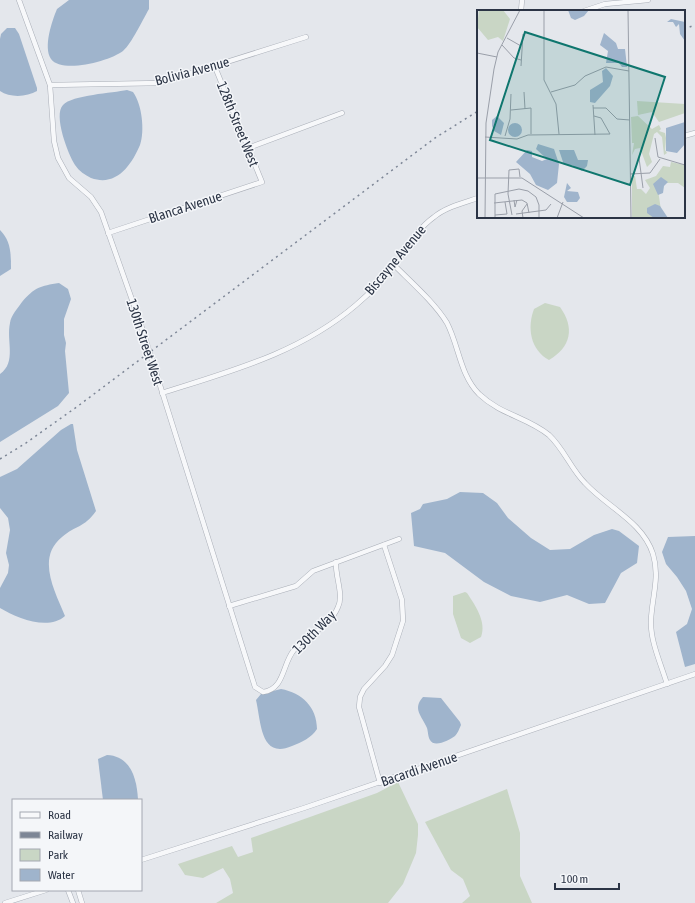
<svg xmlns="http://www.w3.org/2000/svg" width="695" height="903" font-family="'Asap Condensed',sans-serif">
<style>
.green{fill:#c9d6c5}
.water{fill:#9fb4cc}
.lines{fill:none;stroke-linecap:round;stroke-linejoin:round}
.minor-casing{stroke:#a9aeb7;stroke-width:5.5}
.minor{stroke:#f7f8fa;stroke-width:4.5}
.rail{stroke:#7d8696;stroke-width:1.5;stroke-dasharray:2 4;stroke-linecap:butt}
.labels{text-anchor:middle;stroke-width:3;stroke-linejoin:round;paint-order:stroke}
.street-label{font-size:14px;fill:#2b3445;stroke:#f4f6f9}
.inset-road{fill:none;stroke:#9a9fa9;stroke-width:1}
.view{fill:#0f766e;fill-opacity:0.15;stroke:#0f766e;stroke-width:2}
.inset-edge{fill:none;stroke:#2b3445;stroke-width:2}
</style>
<rect width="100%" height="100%" fill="#e4e7ec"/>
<g class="green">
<path d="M545,303L560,307C575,328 571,347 549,360C530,350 527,327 534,309Z"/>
<path d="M465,592L467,593C475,605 487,622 481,637L470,643L461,638L453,614V596Z"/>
<polygon points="398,782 418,824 418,835 416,853 403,884 388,903 216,903 233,893 230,879 223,868 203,878 185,875 178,864 232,846 238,857 253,852 251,838 377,793"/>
<polygon points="507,789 520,833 520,876 532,903 462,903 470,896 463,879 451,870 425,822"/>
</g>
<g class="water">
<path d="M69,0H149V9C142,21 132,43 123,51C110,61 62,74 51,59C43,47 52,21 57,9Z"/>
<path d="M7,28H15L19,34L37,88V91C27,97 10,98 0,91V39L1,34Z"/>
<path d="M127,90L133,92C142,104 145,131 140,145C131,166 116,187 91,178C85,175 79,171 75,165C68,154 53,115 63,105C72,95 113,93 127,90Z"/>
<path d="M0,230C11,241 11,254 11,269L0,276Z"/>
<path d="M59,283L68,289L71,299L64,319V335L66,343L65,351L69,393L58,406L0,442V374C17,362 6,341 10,323C11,315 18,308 22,302C35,287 40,286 59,283Z"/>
<path d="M71,424H73L77,450L96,511C84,528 76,525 62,537C36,558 55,591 65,616C48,631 17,618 0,608V588L8,573L9,565L6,553L10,530L8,518L0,508V477L17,469L61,430Z"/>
<polygon points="460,492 483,493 497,503 508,518 531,538 550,550 570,549 594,535 612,529 619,531 639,546 637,563 621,573 605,603 589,604 567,595 540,602 511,596 484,582 445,553 414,546 411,513 420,509 423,504 447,499"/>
<polygon points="695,536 695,664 685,667 676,632 687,624 692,609 686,591 677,577 666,564 662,552 668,537"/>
<path d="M281,689C302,693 317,707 317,729C311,738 302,742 292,746C260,760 261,721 256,700L261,694Z"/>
<path d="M423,697L441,698L460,722L461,725C459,729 458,733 455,736C450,740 434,748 430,740C428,737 428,731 427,728C422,716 412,709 423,697Z"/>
<path d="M107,755C131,756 137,779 138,800H103L98,759Z"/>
</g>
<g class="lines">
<g class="minor-casing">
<g id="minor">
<path d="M19,0L50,85L54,141L58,158L69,178L91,197L101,212L142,328L255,687L263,692C285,689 282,664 294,650C307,633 329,629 338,607C344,595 335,576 336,562"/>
<polyline points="521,11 522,0"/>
<polyline points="584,11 605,4 648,0"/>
<polyline points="50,85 160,83 306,37"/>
<polyline points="684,136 695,133"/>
<polyline points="248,148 342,113"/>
<polyline points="108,233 262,182 215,67"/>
<path d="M394,265C411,282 435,303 447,323C459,346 460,375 479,394C501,415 527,417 549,435C564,449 571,469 585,483C607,507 643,522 653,554C660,577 652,597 651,620C650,641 661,664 667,684"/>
<path d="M162,393C231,371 300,353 356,305C370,293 383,280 394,266C407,248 416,230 434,217C446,207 463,203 478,198"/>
<polyline points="229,606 296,586 313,571 399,539"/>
<polyline points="380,783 359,707 360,697 364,689 385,666 392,655 403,621 402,600 384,545"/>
<polyline points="141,860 304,808 695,674"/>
<polyline points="68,890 73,903"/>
<polyline points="78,890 82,903"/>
<polyline points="5,903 46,890"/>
</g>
</g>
<use href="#minor" class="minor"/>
<g class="rail">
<polyline points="684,29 695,25"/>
<polyline points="0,459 26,443 78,406 435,138 478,111"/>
</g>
</g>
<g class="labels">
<g class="street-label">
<text transform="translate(192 71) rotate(-15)" y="5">Bolivia Avenue</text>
<text transform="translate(238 124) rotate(68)" y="5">128th Street West</text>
<text transform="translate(185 207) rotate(-18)" y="5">Blanca Avenue</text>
<text transform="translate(395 260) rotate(-50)" y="5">Biscayne Avenue</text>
<text transform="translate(145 342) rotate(72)" y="5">130th Street West</text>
<text transform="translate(314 632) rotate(-45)" y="5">130th Way</text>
<text transform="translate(419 769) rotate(-19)" y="5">Bacardi Avenue</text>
</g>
</g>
<g transform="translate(477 10)">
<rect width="208" height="208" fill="#e4e7ec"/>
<path d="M2,0H26L33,9L26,31L21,27L11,30L0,17ZM160,91L208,94V103L182,112L175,102L161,105ZM161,106L175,119L182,115L184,119L182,121L188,123L189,128L188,140L190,143L187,145L185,127L180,122L177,124L172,144L175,152L170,157L163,138L158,139L155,145L157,133H155L154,107ZM194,152L208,155V178L201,173H180L185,207H155V166H158L160,179H164L169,184L173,178L168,170L179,166L186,156L193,157Z" fill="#c9d6c5"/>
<path d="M91,0H112L107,6L98,10L94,8ZM194,9L208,12V31L203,24L202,14L199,17L196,12H190ZM127,23L139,33L141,39H148L150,57H145L142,53H129L131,41L123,35ZM129,58L136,66L133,76L118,93L113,92V80L126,72L125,61ZM20,106L27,113L24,125L17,121L15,116V110ZM208,112V134L200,143L189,141V118ZM31 120a7 7 0 1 1 14 0a7 7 0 1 1-14 0ZM61,134L77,139L82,154L80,173L71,180L59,175L53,164L39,152L50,140L55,141V147L65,151L70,149L59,139ZM82,140H97L101,150H111L110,156L105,161L95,155H87ZM184,167L191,172L187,176L186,183L181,185L176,174ZM90,173L94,178L90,181L101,182L103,188L100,192H90L87,187ZM178,194L183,196L191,208H177L170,203V198Z" fill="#9fb4cc"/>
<path class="inset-road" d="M67,0V70L79,94L82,124M151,0L154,208M30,28L44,36M25,35L37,48L44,50M0,43L20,47M44,56L46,24M47,82L48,99M74,82L98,75L108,66L129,57L152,61M116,95L118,125M116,98H129L140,109L153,110M34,100L54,98V124M28,126L33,109L34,84M8,127L40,129L51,125L133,124L124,108L117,106M178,128L181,147L208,155M162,148L166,178M153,164L173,163L183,149M0,168H45L107,208M0,181V201M37,190L38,197L40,190M17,193L45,190L50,193L52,203M39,204L69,200L74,194M18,205L30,204L28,192M35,205L31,184L32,160L42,159L43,167M8,208L9,113L17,59L21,42L43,0M18,208V184L42,179L51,181L59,187L62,195V208M46,208L45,201L50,194M80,208L86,192"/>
<path class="view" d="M48,22L188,67L153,175L13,130Z"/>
<rect width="208" height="208" class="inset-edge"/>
</g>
<rect x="12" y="799" width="130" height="92" fill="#f4f6f9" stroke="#a4a8b1"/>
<rect x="20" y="812" width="20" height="6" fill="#f7f8fa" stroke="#a4a8b1"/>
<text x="48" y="819" font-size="12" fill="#2b3445">Road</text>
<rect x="20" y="832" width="20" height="6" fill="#7d8696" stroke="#a4a8b1"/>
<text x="48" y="839" font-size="12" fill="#2b3445">Railway</text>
<rect x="20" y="849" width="20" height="12" fill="#c9d6c5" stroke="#a4a8b1"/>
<text x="48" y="859" font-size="12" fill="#2b3445">Park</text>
<rect x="20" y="869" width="20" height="12" fill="#9fb4cc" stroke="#a4a8b1"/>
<text x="48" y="879" font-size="12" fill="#2b3445">Water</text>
<path d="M555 883v6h64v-6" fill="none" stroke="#2b3445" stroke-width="2"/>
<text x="561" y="883" font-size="12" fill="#2b3445" stroke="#f4f6f9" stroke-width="3" paint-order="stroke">100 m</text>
</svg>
